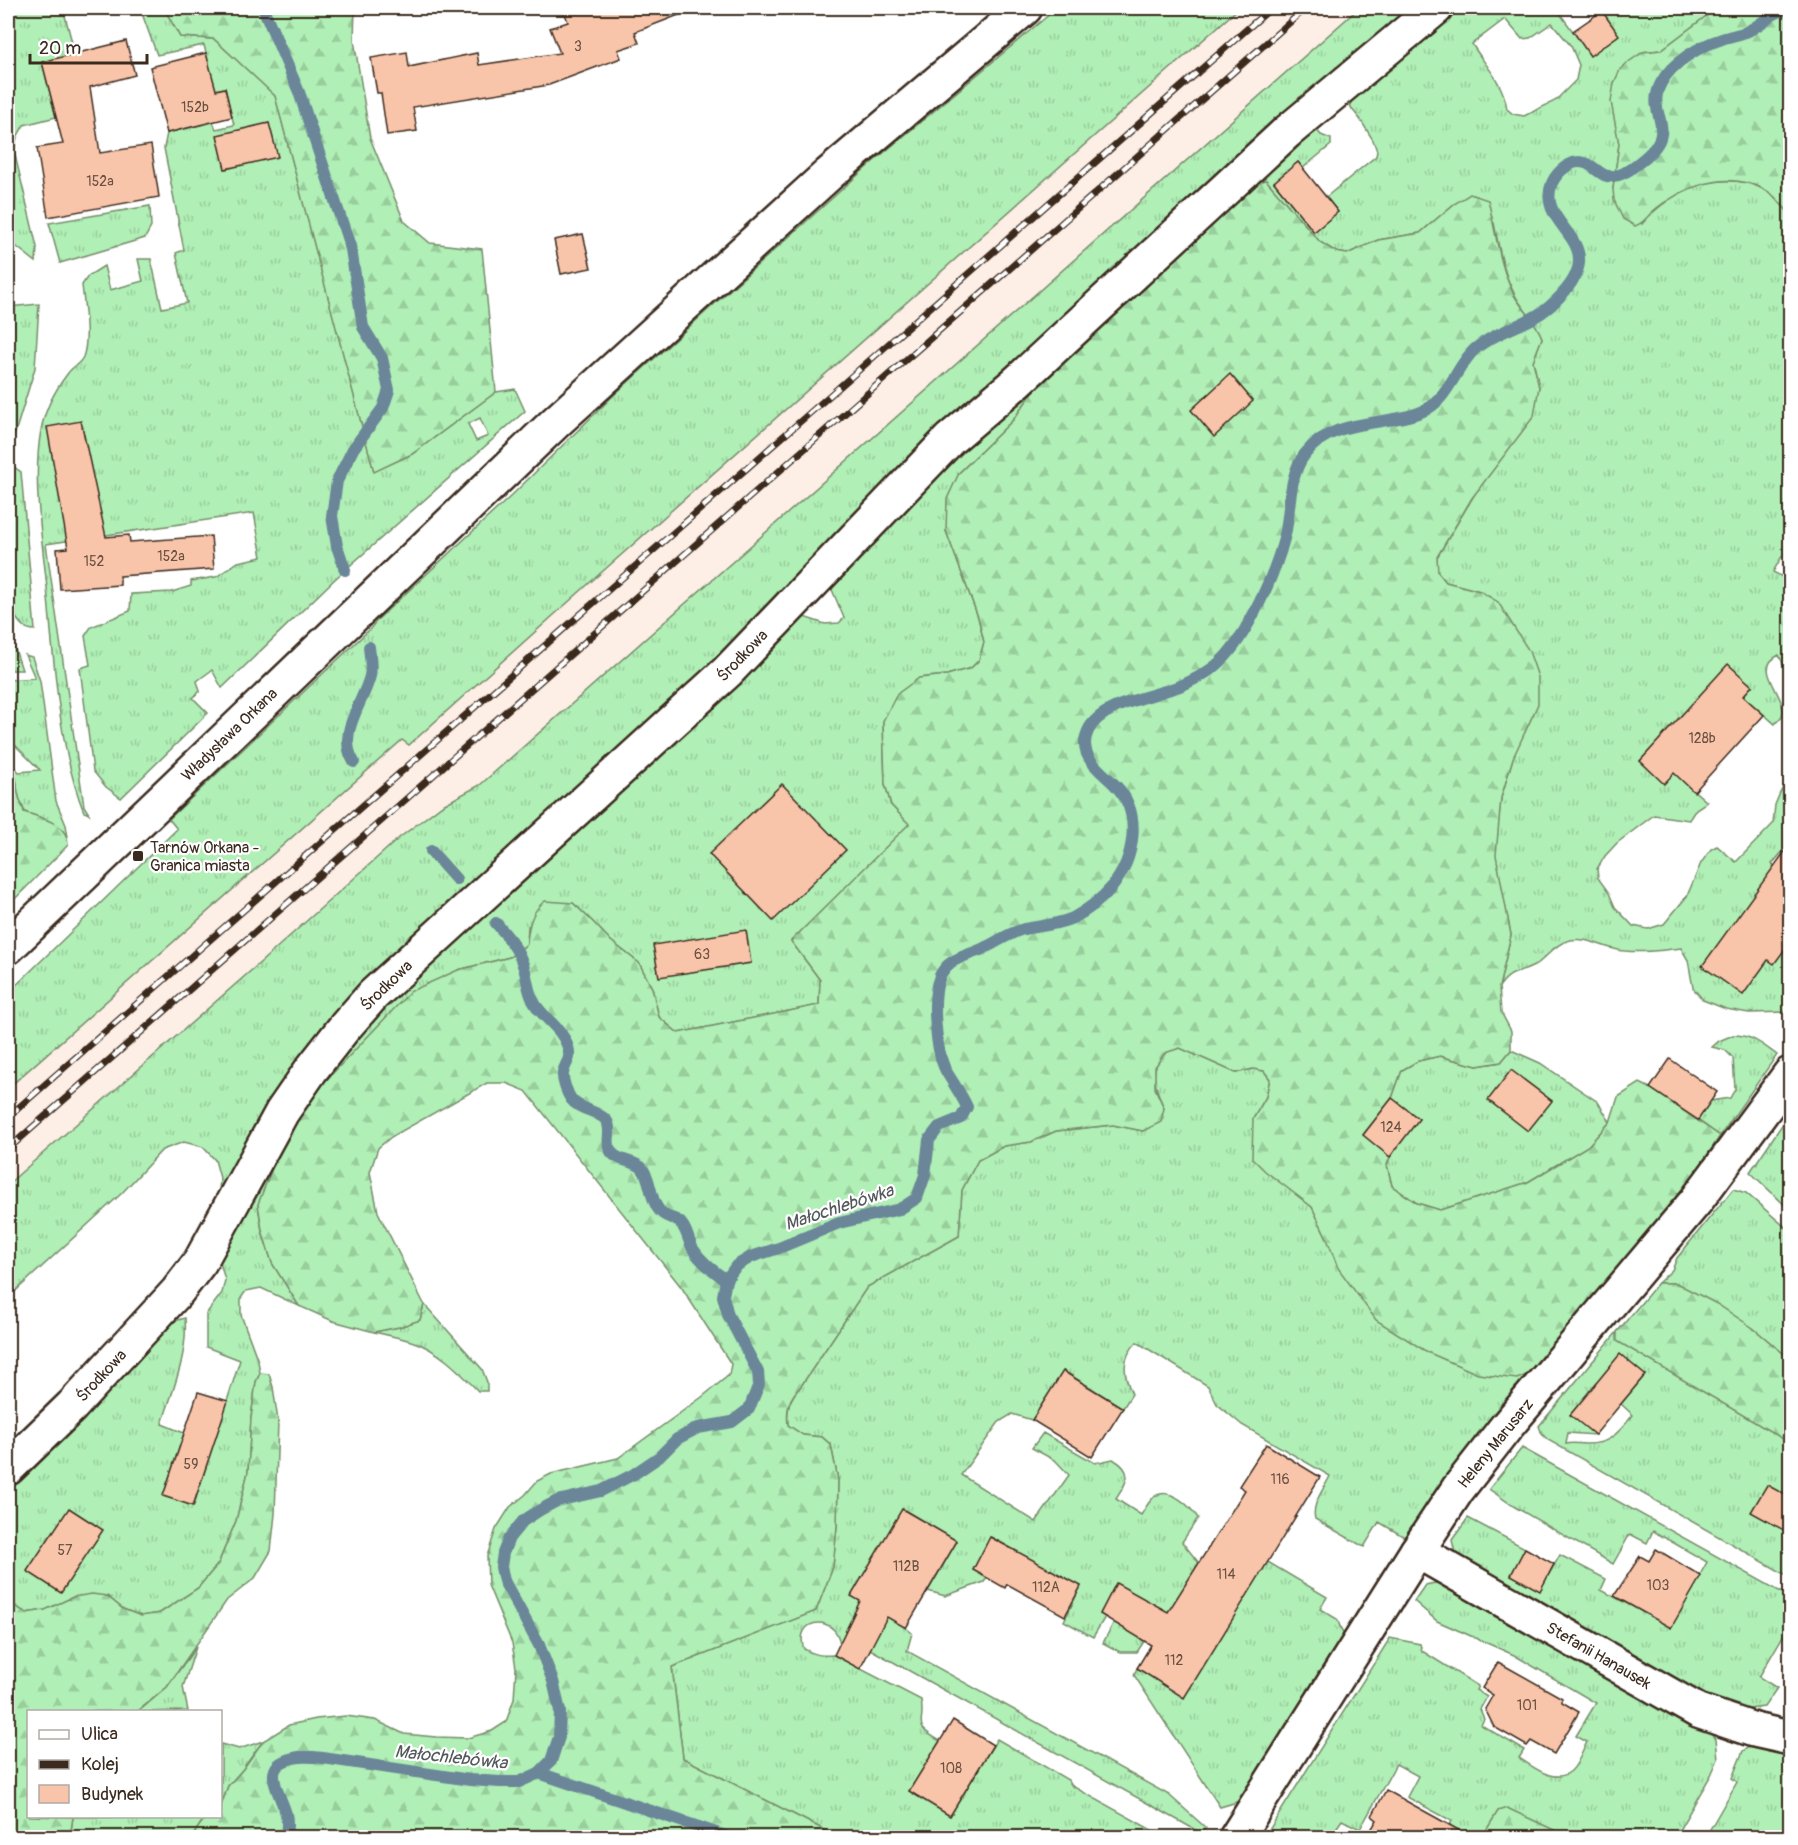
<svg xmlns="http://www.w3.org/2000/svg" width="1798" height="1845" font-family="Pangolin,sans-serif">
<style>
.built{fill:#fdeee6}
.grass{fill:url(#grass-tufts);stroke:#768c6a;stroke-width:1.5;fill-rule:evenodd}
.forest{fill:url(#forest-firs);stroke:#768c6a;stroke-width:1.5}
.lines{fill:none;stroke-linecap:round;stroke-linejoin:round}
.stream{stroke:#6b8698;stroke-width:12}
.building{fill:#f9c5aa;stroke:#3b2a1e;stroke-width:1.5}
.minor-casing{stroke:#3b2a1e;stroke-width:38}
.tertiary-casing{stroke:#3b2a1e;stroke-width:38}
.minor{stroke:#fff;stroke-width:33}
.tertiary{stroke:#fff;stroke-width:33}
.rail-casing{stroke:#3b2a1e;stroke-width:7}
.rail{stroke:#fff;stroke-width:4.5;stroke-dasharray:14;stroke-linecap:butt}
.poi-dot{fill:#3b2a1e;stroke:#fff;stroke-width:2}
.labels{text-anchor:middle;stroke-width:4.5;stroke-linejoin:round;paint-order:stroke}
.number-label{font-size:14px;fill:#6a5141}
.street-label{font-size:16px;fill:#3b2a1e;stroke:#fff}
.poi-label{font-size:16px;fill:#3b2a1e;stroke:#fff;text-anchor:start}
.water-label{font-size:18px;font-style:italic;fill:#53585b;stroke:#fff}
</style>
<defs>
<pattern id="grass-tufts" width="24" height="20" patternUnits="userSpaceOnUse" patternTransform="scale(1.5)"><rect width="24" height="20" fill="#b0efb6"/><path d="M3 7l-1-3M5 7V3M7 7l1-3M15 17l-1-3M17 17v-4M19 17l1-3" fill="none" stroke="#98cd9c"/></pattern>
<pattern id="forest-firs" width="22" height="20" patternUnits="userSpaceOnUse" patternTransform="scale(1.5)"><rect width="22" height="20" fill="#b0efb6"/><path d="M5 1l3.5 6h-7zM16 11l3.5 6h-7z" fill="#98cd9c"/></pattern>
</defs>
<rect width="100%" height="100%" fill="#fff"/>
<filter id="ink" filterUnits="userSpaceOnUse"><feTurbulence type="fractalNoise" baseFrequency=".0167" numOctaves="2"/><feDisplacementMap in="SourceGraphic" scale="12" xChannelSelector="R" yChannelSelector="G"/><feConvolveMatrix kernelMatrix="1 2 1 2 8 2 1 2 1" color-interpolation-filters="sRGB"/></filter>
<g filter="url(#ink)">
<polygon class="built" points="1239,8 1359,8 480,785 441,806 399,838 262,961 8,1184 8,1088 402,740 409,745 594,579"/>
<g class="grass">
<polygon points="8,8 63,8 75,54 42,62 56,117 24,125 17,137 14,151 37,247 36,262 8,240"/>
<path d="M140,8H164L180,37L214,39L275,95L374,471L412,454L496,392L515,389L525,411L336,578L222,688L212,670L197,681L200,691L193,698L208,713L121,798L106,787L93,771L80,668L90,665L85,636L91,627L130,611L131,594L172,592L191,586V581L216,577L238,562L262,557L254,513L46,544L84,806L89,814L84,812C58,748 54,658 47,588C42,537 32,481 41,430C45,409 55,390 68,373C72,367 80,364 83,357C90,338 84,305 82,285L88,276L104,266L110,290L143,281L138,259H151L162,308L187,303L176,253L184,250L164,148L167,133L213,122L216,129L234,125L225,88L207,92L211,73L204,45L157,55ZM480,418L488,436L476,441L468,424Z"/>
<polygon points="1057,8 1239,8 594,579 409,745 402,740 8,1088 8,993 177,829 169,819 369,630 378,619 511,496 614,395 742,279 868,166"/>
<polygon points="1359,8 1416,8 694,682 293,1069 251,1133 234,1164 218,1205 220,1178 215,1160 203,1147 184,1142 162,1150 122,1193 8,1298 8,1184 262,961 399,838 441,806 480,785"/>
<path d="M1458,8H1556L1590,55L1618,35L1600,8H1717L1661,50L1643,52L1620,70L1617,127L1619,144L1613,189L1642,224C1672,189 1724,167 1767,191C1776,196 1783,207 1790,214V548L1781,558L1773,572L1790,581V679L1779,655C1750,669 1789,696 1782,716C1780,719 1777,721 1775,724L1743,696L1752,686L1728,665L1640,761L1664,783L1674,773L1707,802L1696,809L1689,820L1654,815L1617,843L1605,856L1597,869L1598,878L1609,893L1615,907L1633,926L1648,929L1664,924L1687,896L1701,863L1711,849L1717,846L1736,862L1773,824L1775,805L1780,793L1790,775V843L1772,864L1790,880V1012L1749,1013L1726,1009L1703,1000L1693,988L1688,960L1681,948C1663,950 1644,953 1625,951C1605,950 1588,935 1567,941C1553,945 1546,959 1534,966C1517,975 1512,969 1499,987L1511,935L1495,855L1501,798L1513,758L1480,591L1446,582L1437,572V557L1539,387L1533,361L1542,338C1536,321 1523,310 1515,295C1503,273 1499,248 1494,223L1454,204L1420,233L1378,240L1347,254L1336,252L1320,242L1266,180L1248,185L1316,129L1321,135L1331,139V145L1303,168L1298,162L1274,182L1314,232L1338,212L1326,197L1376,156L1377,151L1373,140L1360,119L1351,108L1350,99ZM1505,19L1522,39L1530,38L1552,23L1571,46L1579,65L1576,80L1555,101L1524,116L1513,114L1507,109C1503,81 1486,67 1472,44Z"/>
<polygon points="150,206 151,227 145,238 60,263 49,223"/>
<polygon points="39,304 35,368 12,443 8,444 8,307"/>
<polygon points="1043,378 1013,420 959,473 946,531 978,617 984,642 979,660 971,668 947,675 919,678 883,721 885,784 891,805 910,824 791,941 820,980 819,1005 678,1033 659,1017 652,988 639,963 611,941 594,923 573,903 528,926 527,944 510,957 458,970 314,1093 370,1022 411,980 801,616 825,624 839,623 844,618 830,585 926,478"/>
<path d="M8,467H14L21,472L35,630C23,630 19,622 13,613L8,611Z"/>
<polygon points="8,644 15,649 22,670 8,670"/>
<path d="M25,655L32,657L40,681L56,801L66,825L68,837C59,822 40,818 25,812C23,807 20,802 19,797C15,786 20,776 8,770V760L19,772L40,770L8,738V680L35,678Z"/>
<path d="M1733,1035C1752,1035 1762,1044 1777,1055L1720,1136L1698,1120L1710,1101L1730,1098L1735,1089L1733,1058L1725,1050L1712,1047L1719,1041Z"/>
<path d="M1180,1048L1236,1073L1253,1069L1264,1071L1270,1079L1266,1097L1253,1119L1293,1191L1312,1207L1326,1236L1531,1373L1452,1472L1406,1538L1379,1522L1364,1547L1315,1519C1311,1504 1324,1489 1330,1476L1242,1425L1217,1404L1208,1386L1137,1342C1121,1358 1123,1374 1132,1394L1123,1408L1064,1371L1032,1420L1012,1414L999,1422L961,1475L1036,1522L1069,1475L1056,1461L1032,1448L1043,1433L1095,1463L1113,1459C1135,1472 1127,1482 1116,1499L1141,1515C1146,1508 1149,1499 1157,1495C1171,1488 1190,1506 1198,1518L1182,1542L1199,1563L1185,1586L1268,1562L1327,1597L1320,1609L1337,1619L1344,1636L1240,1801L1220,1807L1134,1675L1137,1668L1184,1697L1159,1619L1137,1652H1120L1103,1643L1114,1622L1116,1584L1100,1614L1105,1617L1093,1637L1064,1621L1081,1586L991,1537L973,1570L987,1578L984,1582L945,1596L928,1591L957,1541L903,1509L906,1628L912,1633L907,1651L1169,1795L1206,1828L1201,1833L870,1649L840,1643C839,1639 837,1633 834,1630C820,1615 795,1625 804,1649C814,1655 822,1656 834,1655L921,1700C926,1727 910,1723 940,1741L909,1791L950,1816L997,1739L1068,1780L1072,1786L1161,1835L1160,1838L838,1837L683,1758L672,1667L816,1611L833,1567L837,1526L838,1480L831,1445L822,1437L803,1435L788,1425C786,1408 790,1398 801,1386L867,1287L959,1236L962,1190L978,1160L1004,1146L1031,1142L1056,1131L1113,1125L1143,1131L1164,1108C1157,1092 1146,1066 1166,1053C1169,1050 1176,1049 1180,1048Z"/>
<polygon points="1511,1050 1540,1063 1598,1102 1610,1122 1588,1146 1528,1182 1475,1200 1440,1210 1417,1203 1392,1186 1387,1165 1390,1157 1419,1119 1392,1098 1402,1070 1418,1061 1440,1056 1477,1066 1501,1062"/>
<polygon points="1790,1113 1790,1210 1750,1172"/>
<path d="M278,1153L258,1205L262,1231L272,1263L299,1306L261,1288L246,1291L241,1298V1315L258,1361L260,1373L256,1382L251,1418L248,1472L236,1521L218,1564L198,1588L160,1613L141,1616L123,1609L107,1596L73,1597L46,1610L26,1613L11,1604L8,1586V1484L171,1322L185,1318C188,1355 173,1389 162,1424L184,1433L163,1496L194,1505L240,1360L206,1347V1314L222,1293L225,1280L219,1259Z"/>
<polygon points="1733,1189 1746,1193 1790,1231 1790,1359 1753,1328 1676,1283 1658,1283 1672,1270 1677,1258"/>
<path d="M424,1304L482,1369L487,1382V1391H478C459,1371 438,1349 411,1341C399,1337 386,1335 374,1332L399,1327L420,1320Z"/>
<path d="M1617,1332L1618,1341L1790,1443V1577L1548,1440L1542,1434L1539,1426ZM1620,1355L1645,1375L1621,1404L1633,1415C1618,1432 1611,1445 1585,1444C1578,1444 1574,1442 1566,1444L1568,1433L1595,1435Z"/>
<polygon points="1522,1448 1790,1597 1790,1624 1759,1677 1777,1688 1764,1707 1733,1711 1720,1709 1473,1568 1455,1553 1452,1540 1468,1518 1525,1548 1511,1575 1540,1590 1560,1555 1606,1579 1601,1590 1671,1627 1707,1562 1653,1531 1647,1543 1630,1534 1613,1564 1515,1507 1489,1489"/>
<path d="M1435,1583L1450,1585L1707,1731L1716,1739L1718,1759L1711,1775L1675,1837H1443L1452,1821L1407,1797L1418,1776L1396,1764L1360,1829L1342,1820L1330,1837L1264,1838L1390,1638L1420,1644L1422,1651L1478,1686L1476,1690L1487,1697L1480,1709L1484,1719L1481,1725L1524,1750L1519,1758C1534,1767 1554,1785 1571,1771C1578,1765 1583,1750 1587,1742L1576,1736L1596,1703L1514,1655L1437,1621L1414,1601L1425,1585Z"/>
<polygon points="196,1647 183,1687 188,1711 138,1712 167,1687"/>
<polygon points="263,1741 243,1769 228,1786 221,1806 221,1744 239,1749"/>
<polygon points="1750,1746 1759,1746 1790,1751 1790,1837 1705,1838 1737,1782 1732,1778 1743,1751"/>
<polygon points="73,1817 209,1817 201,1823 192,1837 70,1838"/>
</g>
<g class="forest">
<polygon points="164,8 355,8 354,40 370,138 404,221 430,243 482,249 496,392 412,454 374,472 275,96 214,39 180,37"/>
<path d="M1717,8H1790V214C1783,207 1776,196 1767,191C1735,172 1696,181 1667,201C1662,204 1657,208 1652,212C1646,218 1644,223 1635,226L1623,219L1614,200L1613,189L1619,144L1611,102L1614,83L1620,70L1627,63L1643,52L1661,50Z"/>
<path d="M1266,180L1320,242L1336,252L1347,254L1378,240L1420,233L1454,204L1470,194L1488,200C1496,231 1499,266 1514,295C1523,310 1536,321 1542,338L1533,361L1539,387L1534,416L1472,498L1437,557L1438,572L1446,582L1480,591L1498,602L1529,651L1538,677V704L1513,758L1501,798L1496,855L1511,935L1499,987L1501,1012L1511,1031V1050L1501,1062L1477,1066L1440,1056L1418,1061L1402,1070L1392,1098L1363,1135L1390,1157L1387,1165L1392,1186L1417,1203L1440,1210L1528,1182L1588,1146L1610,1122L1618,1097L1640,1083L1650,1088L1720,1136L1680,1196L1575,1317L1531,1373L1517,1379L1478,1374L1427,1352L1376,1320L1338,1268L1326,1236L1312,1207L1265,1171L1252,1158L1253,1119L1266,1097L1270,1079L1264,1071L1253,1069L1236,1073L1180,1048L1165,1053L1155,1067V1088L1164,1108L1161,1122L1143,1131L1113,1125L1056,1131L1031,1142L1004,1146L978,1160L962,1190L959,1236L867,1287L801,1386C789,1398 786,1408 788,1425L803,1435L822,1437L831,1445L838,1480L837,1526L833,1567L816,1611L672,1667L683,1758L838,1837L192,1838C201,1823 202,1817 220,1816L221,1806L228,1786L243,1769L263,1741L289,1725L316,1719L346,1716L375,1720L404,1734L436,1737L468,1738L492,1731L506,1722L514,1699L516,1668L512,1643L488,1585L487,1556L496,1529L510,1507L525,1495L537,1481L551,1474L618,1458L702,1397L729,1375L731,1364L682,1288L526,1091L506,1083H487L391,1137L378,1148L370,1172L378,1212L424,1304L420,1320L399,1327L374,1332L333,1321L299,1306L272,1263L262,1230L258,1204L278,1153L314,1093L411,991L458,970L510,957L527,944C528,928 531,911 545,901L573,903L594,923L611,941L639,963L652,988L659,1017L678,1033L819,1005L820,980L791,941L909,824L891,805L885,784L883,721L897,694L919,678L947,675L971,668L979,660L984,642L978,617L946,531L947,499L959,473L1013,420L1043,378L1248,185Z"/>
<path d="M8,770C20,776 15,786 19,797C20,802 23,807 24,812C42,818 68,823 68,845L8,906Z"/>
<polygon points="1658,1283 1676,1283 1717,1304 1753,1328 1790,1359 1790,1443 1617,1341 1617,1332"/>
<polygon points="260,1373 269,1374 273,1387 278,1421 275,1514 271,1551 255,1578 227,1600 167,1687 138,1711 28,1712 28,1816 73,1817 70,1837 8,1837 8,1586 12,1604 26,1613 45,1610 73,1597 92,1594 107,1596 123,1609 141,1616 160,1613 198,1588 218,1564 236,1521 248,1472 251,1418 256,1382"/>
<polygon points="1507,1808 1569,1837 1482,1837 1498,1811"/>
</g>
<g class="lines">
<g class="stream">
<polyline points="263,8 299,92 316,144 351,249 363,327 382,358 389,390 383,408 353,449 337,481 332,516 337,546 345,570"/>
<path d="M354,762C336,734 363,704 370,676C372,667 370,657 369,647"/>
<polyline points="431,851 456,879"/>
<path d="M496,923C507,936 518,948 523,965C528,978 527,992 535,1004C545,1020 562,1028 568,1047C572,1061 565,1062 563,1073C562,1080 567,1093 571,1099C579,1110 597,1110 606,1120C614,1130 603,1144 613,1154C621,1162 635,1161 642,1168C652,1180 649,1198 659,1210C664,1217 671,1217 678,1221C687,1227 688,1241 693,1249C701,1262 714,1271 726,1280"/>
<polyline points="539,1773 731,1838"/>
<path d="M286,1838C287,1830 288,1822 286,1814C280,1791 256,1763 299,1757C307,1756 315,1757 323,1758L470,1780L500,1782H519L539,1773L551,1761L559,1737L560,1711L553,1681L539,1645L504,1581L501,1567L503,1553L509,1538L523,1521L540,1510L557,1501L601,1491L634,1474L659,1457L677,1439L698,1428L732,1422L749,1409L759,1384L758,1372L728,1315L723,1296L726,1280L736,1266L751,1257L779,1248L839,1223L900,1209L917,1198L925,1175L929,1140L939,1127L961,1118L967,1107C961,1094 953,1083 946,1071C936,1052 931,999 939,979C940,974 944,969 948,965C958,956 974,954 986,947C999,941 1009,933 1024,929C1041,926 1056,925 1073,918C1088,910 1101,900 1112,887C1134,859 1143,814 1116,786C1102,771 1076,757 1088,731C1100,704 1151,697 1177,687C1189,683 1211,671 1220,662C1248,636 1276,571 1285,535C1291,508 1288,476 1305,454C1333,417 1383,427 1421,412C1448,402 1455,367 1475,349C1497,330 1527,326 1549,307C1624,241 1533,231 1552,183C1557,172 1572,158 1585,163C1593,165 1599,174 1607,176C1618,178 1629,171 1637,164C1686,128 1643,117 1661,83C1672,62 1700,46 1722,39C1730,36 1738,35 1746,32C1762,25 1773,10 1790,9"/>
</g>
</g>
<g class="building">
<polygon points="563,8 692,8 692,10 635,32 639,43 618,50 621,58 549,85 413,107 417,131 387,135 381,93 377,93 371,58 407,52 409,67 477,53 479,65 560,53 550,28 568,22"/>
<polygon points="1602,11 1619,35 1590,56 1573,31"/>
<polygon points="126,41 135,75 90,87 100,153 151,145 159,197 48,217 37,148 63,144 42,62"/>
<polygon points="206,53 216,90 225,88 232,117 167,133 150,67"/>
<polygon points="269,123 278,157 225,169 217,135"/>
<polygon points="1298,162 1338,212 1314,232 1274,182"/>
<polygon points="583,234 591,268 561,274 554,240"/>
<polygon points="1230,374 1253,401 1214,437 1191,410"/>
<polygon points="81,421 106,537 129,535 130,542 211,536 214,569 120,576 120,585 60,589 57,549 68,548 47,427"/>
<polygon points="1728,664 1752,686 1743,696 1764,715 1694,792 1674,773 1664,784 1640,761"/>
<polygon points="782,784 846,850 773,921 709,854"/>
<polygon points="1791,843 1791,941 1774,964 1768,960 1743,995 1702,966"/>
<polygon points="746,930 751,963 659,977 653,945"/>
<polygon points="1670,1059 1717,1092 1698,1120 1650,1088"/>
<polygon points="1511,1070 1552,1101 1528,1131 1488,1100"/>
<polygon points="1392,1098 1419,1119 1390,1157 1363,1135"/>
<polygon points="1620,1354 1645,1375 1595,1435 1570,1415"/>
<polygon points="1063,1371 1123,1408 1092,1457 1032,1420"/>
<polygon points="198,1392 228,1401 193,1506 163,1496"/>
<polygon points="1266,1444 1320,1477 1184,1698 1137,1668 1151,1645 1100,1614 1116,1583 1168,1612 1245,1490 1239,1486"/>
<polygon points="1767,1485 1791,1498 1791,1534 1751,1512"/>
<polygon points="69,1508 103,1530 61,1593 27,1571"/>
<polygon points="902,1509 957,1541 906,1628 887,1617 860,1669 834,1655 860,1601 851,1596"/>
<polygon points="990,1537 1081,1586 1065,1616 1007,1584 1005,1588 973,1570"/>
<polygon points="1525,1548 1554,1564 1540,1591 1511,1575"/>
<polygon points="1656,1549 1701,1576 1671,1628 1614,1596 1640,1556 1649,1561"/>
<polygon points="1498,1662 1562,1698 1562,1702 1579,1712 1554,1754 1531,1741 1527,1746 1494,1727 1485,1709 1493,1695 1482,1688"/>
<polygon points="953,1720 993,1745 950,1816 909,1791"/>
<polygon points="1386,1790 1473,1838 1366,1838 1377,1820 1372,1816"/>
</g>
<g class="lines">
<g class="minor-casing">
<g id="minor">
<polyline points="8,1468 72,1406 177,1292 200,1262 282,1112 311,1070 344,1028 373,995 727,672 950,439 1018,381 1287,132 1436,8"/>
<polyline points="1417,1551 1698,1711 1754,1730 1790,1738"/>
<polyline points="1236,1838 1417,1551 1458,1489 1507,1426 1696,1201 1790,1074"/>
</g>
</g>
<g class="tertiary-casing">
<polyline id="tertiary" points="8,947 556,422 829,174 1025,8"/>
</g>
<use href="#minor" class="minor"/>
<use href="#tertiary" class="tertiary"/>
<g class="rail-casing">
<g id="rail">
<polyline points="8,1117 1271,8"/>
<polyline points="8,1149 1306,8"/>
</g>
</g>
<use href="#rail" class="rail"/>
</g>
</g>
<rect class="poi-dot" x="132" y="850" width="12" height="12" rx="3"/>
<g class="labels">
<g class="number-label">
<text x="578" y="51">3</text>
<text x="195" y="112">152b</text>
<text x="100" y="186">152a</text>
<text x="171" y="561">152a</text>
<text x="94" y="566">152</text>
<text x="1702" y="743">128b</text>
<text x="702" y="959">63</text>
<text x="1391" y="1132">124</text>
<text x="191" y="1469">59</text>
<text x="1280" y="1484">116</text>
<text x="65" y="1555">57</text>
<text x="906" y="1571">112B</text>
<text x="1226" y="1579">114</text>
<text x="1658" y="1590">103</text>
<text x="1046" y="1592">112A</text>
<text x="1174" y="1665">112</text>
<text x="1527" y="1710">101</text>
<text x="951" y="1773">108</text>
</g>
<g class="street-label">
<text transform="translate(742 655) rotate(-46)" y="6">Środkowa</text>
<text transform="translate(229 734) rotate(-44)" y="6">Władysława Orkana</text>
<text transform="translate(386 985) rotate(-44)" y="6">Środkowa</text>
<text transform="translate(101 1375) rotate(-47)" y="6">Środkowa</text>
<text transform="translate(1495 1443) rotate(-51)" y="6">Heleny Marusarz</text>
<text transform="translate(1599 1655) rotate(30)" y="6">Stefanii Hanausek</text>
</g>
<g class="poi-label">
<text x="150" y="853">Tarnów Orkana -<tspan x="150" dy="18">Granica miasta</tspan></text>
</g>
<g class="water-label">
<text transform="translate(839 1207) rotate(-18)" y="6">Małochlebówka</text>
<text transform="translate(451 1757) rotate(6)" y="6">Małochlebówka</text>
</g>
</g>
<rect width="1798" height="1845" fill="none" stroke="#fff" stroke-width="30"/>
<rect x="15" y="15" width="1768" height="1815" fill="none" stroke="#3b2a1e" stroke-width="2" filter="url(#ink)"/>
<rect x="27" y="1710" width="195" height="108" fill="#ffffff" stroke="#b1aaa5" stroke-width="1.5"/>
<rect x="39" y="1730" width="30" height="9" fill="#ffffff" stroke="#b1aaa5" stroke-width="1.5"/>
<text x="81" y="1740" font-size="18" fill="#3b2a1e">Ulica</text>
<rect x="39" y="1760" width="30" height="9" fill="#3b2a1e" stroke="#b1aaa5" stroke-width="1.5"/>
<text x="81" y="1770" font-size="18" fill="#3b2a1e">Kolej</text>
<rect x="39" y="1785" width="30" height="18" fill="#f9c5aa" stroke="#b1aaa5" stroke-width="1.5"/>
<text x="81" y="1800" font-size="18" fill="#3b2a1e">Budynek</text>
<path d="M30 54v9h117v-9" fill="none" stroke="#3b2a1e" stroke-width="3"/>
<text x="39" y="54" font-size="18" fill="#3b2a1e" stroke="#ffffff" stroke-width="4.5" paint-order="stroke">20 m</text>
</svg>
